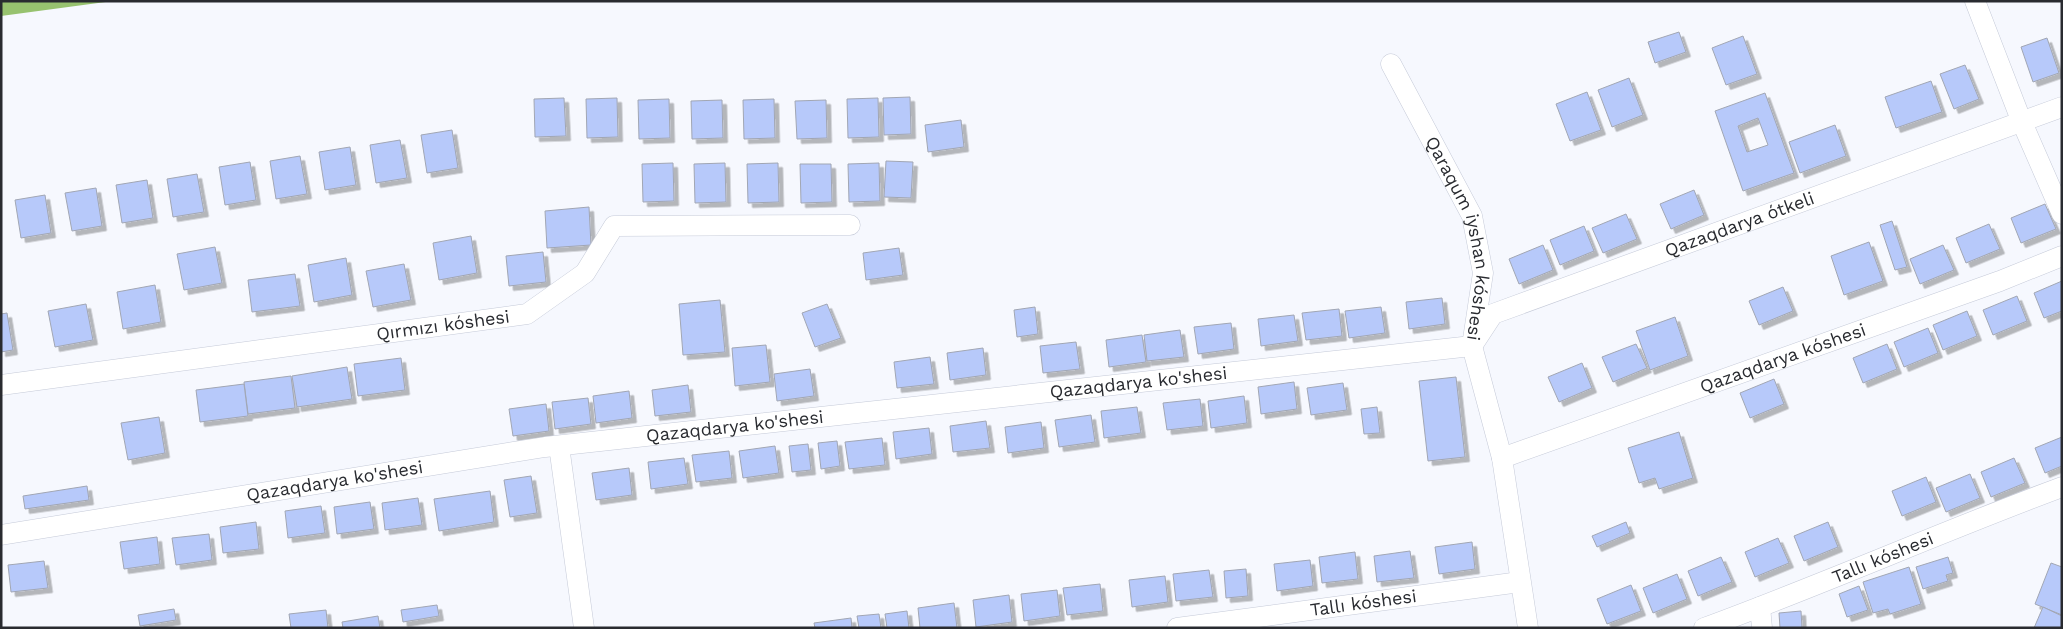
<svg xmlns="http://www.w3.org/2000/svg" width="2063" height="629" font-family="'Work Sans',sans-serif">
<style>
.water{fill:#97c26f}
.building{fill:#b7c9fa;stroke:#a1a6b3;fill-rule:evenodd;filter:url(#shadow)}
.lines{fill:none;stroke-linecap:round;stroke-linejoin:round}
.minor-casing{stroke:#c5cad8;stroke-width:21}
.minor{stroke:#fff;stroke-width:20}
.labels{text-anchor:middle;stroke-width:5;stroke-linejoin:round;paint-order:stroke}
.street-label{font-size:18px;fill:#292b30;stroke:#fff}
</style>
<defs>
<filter id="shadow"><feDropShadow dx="4.5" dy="4.5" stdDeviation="0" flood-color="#0004"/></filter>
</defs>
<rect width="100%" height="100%" fill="#f6f8fe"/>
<polygon class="water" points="1,1 113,1 1,16"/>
<g class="building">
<polygon points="1679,32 1686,52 1655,63 1648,42"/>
<polygon points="1743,36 1757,74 1726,85 1712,48"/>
<polygon points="2047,38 2059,73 2033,82 2021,47"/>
<polygon points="1965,65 1979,99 1954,109 1940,74"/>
<polygon points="1629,78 1643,115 1612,127 1598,90"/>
<polygon points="1931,81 1942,112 1896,128 1885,97"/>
<polygon points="1587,92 1601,130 1570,141 1556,104"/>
<path d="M1765,93L1794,173L1743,191L1715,111ZM1758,118L1768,145L1747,152L1738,126Z"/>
<polygon points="910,97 911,134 884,135 883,98"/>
<polygon points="564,98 566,136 535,137 534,99"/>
<polygon points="617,98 618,137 587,138 586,99"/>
<polygon points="878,98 879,137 848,138 847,99"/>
<polygon points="669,99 670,138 639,139 638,100"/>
<polygon points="774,99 775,138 744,139 743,100"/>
<polygon points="722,100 723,138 692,139 691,101"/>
<polygon points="826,100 827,138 797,139 795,101"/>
<polygon points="961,120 964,147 928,152 925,125"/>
<polygon points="1835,125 1846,156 1800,173 1789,142"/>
<polygon points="452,130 458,168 427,173 421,135"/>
<polygon points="400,140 407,178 376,183 370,145"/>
<polygon points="350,147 356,185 325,190 319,152"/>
<polygon points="300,156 307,194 276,199 270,161"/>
<polygon points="886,161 913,162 911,198 884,197"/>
<polygon points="250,162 256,200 225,205 219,167"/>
<polygon points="673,163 674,201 643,202 642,164"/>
<polygon points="725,163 726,202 695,203 694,164"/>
<polygon points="778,163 779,202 748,203 747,164"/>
<polygon points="879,163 880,201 849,202 848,164"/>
<polygon points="800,164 831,164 832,202 801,203"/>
<polygon points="197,174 204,212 173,217 167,179"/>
<polygon points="147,180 153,218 122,223 116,185"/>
<polygon points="96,188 102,226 72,231 65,193"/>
<polygon points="1694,190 1704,215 1671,229 1660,204"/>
<polygon points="45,195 51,233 21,238 15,200"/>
<polygon points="2045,204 2056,229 2021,243 2011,218"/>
<polygon points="589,207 591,245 547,248 545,211"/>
<polygon points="1626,214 1637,239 1603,253 1592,228"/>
<polygon points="1892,221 1907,267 1895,270 1880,225"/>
<polygon points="1989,224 2000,249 1966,263 1956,238"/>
<polygon points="1584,226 1594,251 1560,265 1550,240"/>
<polygon points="471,236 477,273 439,280 433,243"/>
<polygon points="1869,242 1883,281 1844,295 1831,256"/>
<polygon points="1543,245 1553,270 1519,284 1509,259"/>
<polygon points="1943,245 1954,270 1920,284 1910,259"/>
<polygon points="215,247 222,283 184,290 177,254"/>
<polygon points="899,248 903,275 866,280 863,253"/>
<polygon points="543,252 546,282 509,286 506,256"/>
<polygon points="346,258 352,295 314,302 308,265"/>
<polygon points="404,264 411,300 373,307 366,271"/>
<polygon points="295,274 300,306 252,312 248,280"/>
<polygon points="2062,281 2062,311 2044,318 2034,293"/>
<polygon points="155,285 161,322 123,329 117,292"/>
<polygon points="1783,287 1793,311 1759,325 1749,301"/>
<polygon points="2017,296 2027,321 1993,335 1983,310"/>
<polygon points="1442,298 1445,324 1409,329 1406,302"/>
<polygon points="720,300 725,352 683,355 679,304"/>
<polygon points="86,304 93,340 55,347 48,311"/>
<polygon points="827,304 841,338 815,347 802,313"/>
<polygon points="1035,307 1038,334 1017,337 1014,310"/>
<polygon points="1381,307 1385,333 1349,338 1345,311"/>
<polygon points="1339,309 1342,336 1306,340 1302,313"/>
<polygon points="1967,311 1977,336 1943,350 1933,325"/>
<polygon points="7,313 13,350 1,352 1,314"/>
<polygon points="1294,315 1298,341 1261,346 1258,319"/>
<polygon points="1675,317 1688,356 1650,370 1636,331"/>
<polygon points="1231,323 1234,349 1198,354 1194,327"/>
<polygon points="1928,328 1938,353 1904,367 1894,342"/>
<polygon points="1180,330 1184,357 1147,361 1144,335"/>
<polygon points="1142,335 1146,362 1109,367 1106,340"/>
<polygon points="1076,342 1080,369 1043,373 1040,346"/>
<polygon points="1636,344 1647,368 1613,382 1602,357"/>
<polygon points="1887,344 1897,369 1863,383 1853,358"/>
<polygon points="766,345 770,382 735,386 732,348"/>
<polygon points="983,348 986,375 950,380 947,353"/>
<polygon points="930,357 934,384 897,388 894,362"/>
<polygon points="401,358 405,390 358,396 354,364"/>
<polygon points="1582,363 1592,388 1559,402 1548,377"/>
<polygon points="347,367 352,399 297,407 292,376"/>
<polygon points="810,369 814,396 777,401 774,374"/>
<polygon points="291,376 295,408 248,414 244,382"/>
<polygon points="1456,377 1465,457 1428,461 1419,381"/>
<polygon points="1774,379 1784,404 1750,418 1740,393"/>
<polygon points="1294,382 1297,409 1261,414 1258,387"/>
<polygon points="1343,383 1347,410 1311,415 1307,388"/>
<polygon points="244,384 248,416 200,422 196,390"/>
<polygon points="688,385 691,412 655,416 652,390"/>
<polygon points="629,391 632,418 596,423 593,396"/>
<polygon points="1244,396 1247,423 1211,428 1208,401"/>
<polygon points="588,398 591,424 555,429 552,402"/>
<polygon points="1200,399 1203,426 1167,430 1163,403"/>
<polygon points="546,404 549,431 513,436 509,409"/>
<polygon points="1137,407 1141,433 1104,438 1101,411"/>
<polygon points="1377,407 1380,433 1364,434 1361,409"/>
<polygon points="1091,415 1095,442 1059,447 1055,420"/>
<polygon points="159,417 165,453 128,460 121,423"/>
<polygon points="986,421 990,448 953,452 950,426"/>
<polygon points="1041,422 1044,448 1008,453 1005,427"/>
<polygon points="929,428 932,454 896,459 893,432"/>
<polygon points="1679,432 1693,478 1659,489 1655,478 1639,483 1628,448"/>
<polygon points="2062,437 2062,466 2045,473 2035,448"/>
<polygon points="882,438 885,465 849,469 845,442"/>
<polygon points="837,441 840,466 821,469 818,443"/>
<polygon points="808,444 811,470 792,472 789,446"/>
<polygon points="775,446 779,473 743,478 739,451"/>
<polygon points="729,451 732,478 696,482 692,455"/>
<polygon points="684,458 688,484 651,489 648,462"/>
<polygon points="2014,458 2025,483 1991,497 1981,472"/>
<polygon points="629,468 632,495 596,500 592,473"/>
<polygon points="1970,474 1980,498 1946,512 1936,488"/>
<polygon points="531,476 537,513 510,517 504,480"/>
<polygon points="1926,477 1936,502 1902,516 1892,491"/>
<polygon points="87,486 89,500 25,509 23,496"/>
<polygon points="490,491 494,522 439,531 434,499"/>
<polygon points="418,498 422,525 385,530 382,503"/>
<polygon points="370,502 374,529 337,534 334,507"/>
<polygon points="321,506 325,533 288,538 285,511"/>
<polygon points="256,522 259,549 223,553 220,527"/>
<polygon points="1626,522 1630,533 1597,547 1592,536"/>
<polygon points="1828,522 1838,547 1804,561 1794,536"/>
<polygon points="209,534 212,560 176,565 172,538"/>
<polygon points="157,537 160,564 124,569 120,542"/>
<polygon points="1778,538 1789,563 1755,577 1745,552"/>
<polygon points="1472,542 1475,569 1439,574 1435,547"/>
<polygon points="1410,551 1414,578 1377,582 1374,556"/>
<polygon points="1355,552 1358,579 1322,583 1319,557"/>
<polygon points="1721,557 1732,582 1698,596 1688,571"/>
<polygon points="1948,557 1953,573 1946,575 1948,581 1923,589 1916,567"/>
<polygon points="1310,560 1313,586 1277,591 1274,564"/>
<polygon points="44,561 48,588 11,592 8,565"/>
<polygon points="2051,563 2062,567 2062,615 2035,604"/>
<polygon points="1909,567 1921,604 1890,614 1888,609 1873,613 1863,582"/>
<polygon points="1246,569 1248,596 1226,598 1224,571"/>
<polygon points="1209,570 1213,597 1176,601 1173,574"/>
<polygon points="1677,574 1687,599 1653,613 1643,588"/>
<polygon points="1165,576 1168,602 1132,607 1129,580"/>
<polygon points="1100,584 1103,611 1067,615 1063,588"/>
<polygon points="1631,585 1641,611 1607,624 1597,599"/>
<polygon points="1859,586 1868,610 1847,617 1839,594"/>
<polygon points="1057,590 1060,616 1024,621 1021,594"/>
<polygon points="1009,595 1012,622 976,627 973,600"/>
<polygon points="954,603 957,628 920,628 918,608"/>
<polygon points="437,605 439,616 403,622 401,610"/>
<polygon points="2043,607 2062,616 2062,628 2034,628"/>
<polygon points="174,609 176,620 140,626 138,615"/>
<polygon points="326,610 328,628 291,628 289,614"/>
<polygon points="907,611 909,628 887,628 885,614"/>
<polygon points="1801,611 1802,628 1780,628 1779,613"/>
<polygon points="879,614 881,628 859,628 857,616"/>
<polygon points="378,616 380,628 343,628 342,622"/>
<polygon points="851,618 852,628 815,628 814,623"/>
</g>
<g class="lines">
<g class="minor-casing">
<g id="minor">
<polyline points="1975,1 2021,120 2062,214"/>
<path id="s1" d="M1391,64L1472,216L1483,273L1472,346L1502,458L1528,628"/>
<path id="s2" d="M1,385L527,314L585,273L614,226L850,225"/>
<polyline points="559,446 584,628"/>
<path id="s3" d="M1502,458L2000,281L2062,256"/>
<path id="s4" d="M1,535L545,447L1472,346L1493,314L2062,107"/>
<polyline points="1760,607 1762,628"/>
<path id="s5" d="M1177,628L1520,582"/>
<path id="s6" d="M1704,628C1824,584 1941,532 2062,487"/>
</g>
</g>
<use href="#minor" class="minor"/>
</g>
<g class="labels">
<g class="street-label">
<text dy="6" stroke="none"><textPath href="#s4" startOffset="1784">Qazaqdarya ótkeli</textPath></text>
<text dy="6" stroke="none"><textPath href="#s1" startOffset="191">Qaraqum iyshan kóshesi</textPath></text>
<text dy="6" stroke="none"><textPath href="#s2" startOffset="446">Qırmızı kóshesi</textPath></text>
<text dy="6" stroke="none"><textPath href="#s3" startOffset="298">Qazaqdarya kóshesi</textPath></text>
<text dy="6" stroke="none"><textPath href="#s4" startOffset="1148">Qazaqdarya ko'shesi</textPath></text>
<text dy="6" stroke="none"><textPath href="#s4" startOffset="742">Qazaqdarya ko'shesi</textPath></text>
<text dy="6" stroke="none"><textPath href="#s4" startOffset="338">Qazaqdarya ko'shesi</textPath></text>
<text dy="6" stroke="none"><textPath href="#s6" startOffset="192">Tallı kóshesi</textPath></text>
<text dy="6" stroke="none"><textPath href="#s5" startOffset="188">Tallı kóshesi</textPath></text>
</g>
</g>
<rect width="2063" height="629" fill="none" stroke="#292b30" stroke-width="5"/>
</svg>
